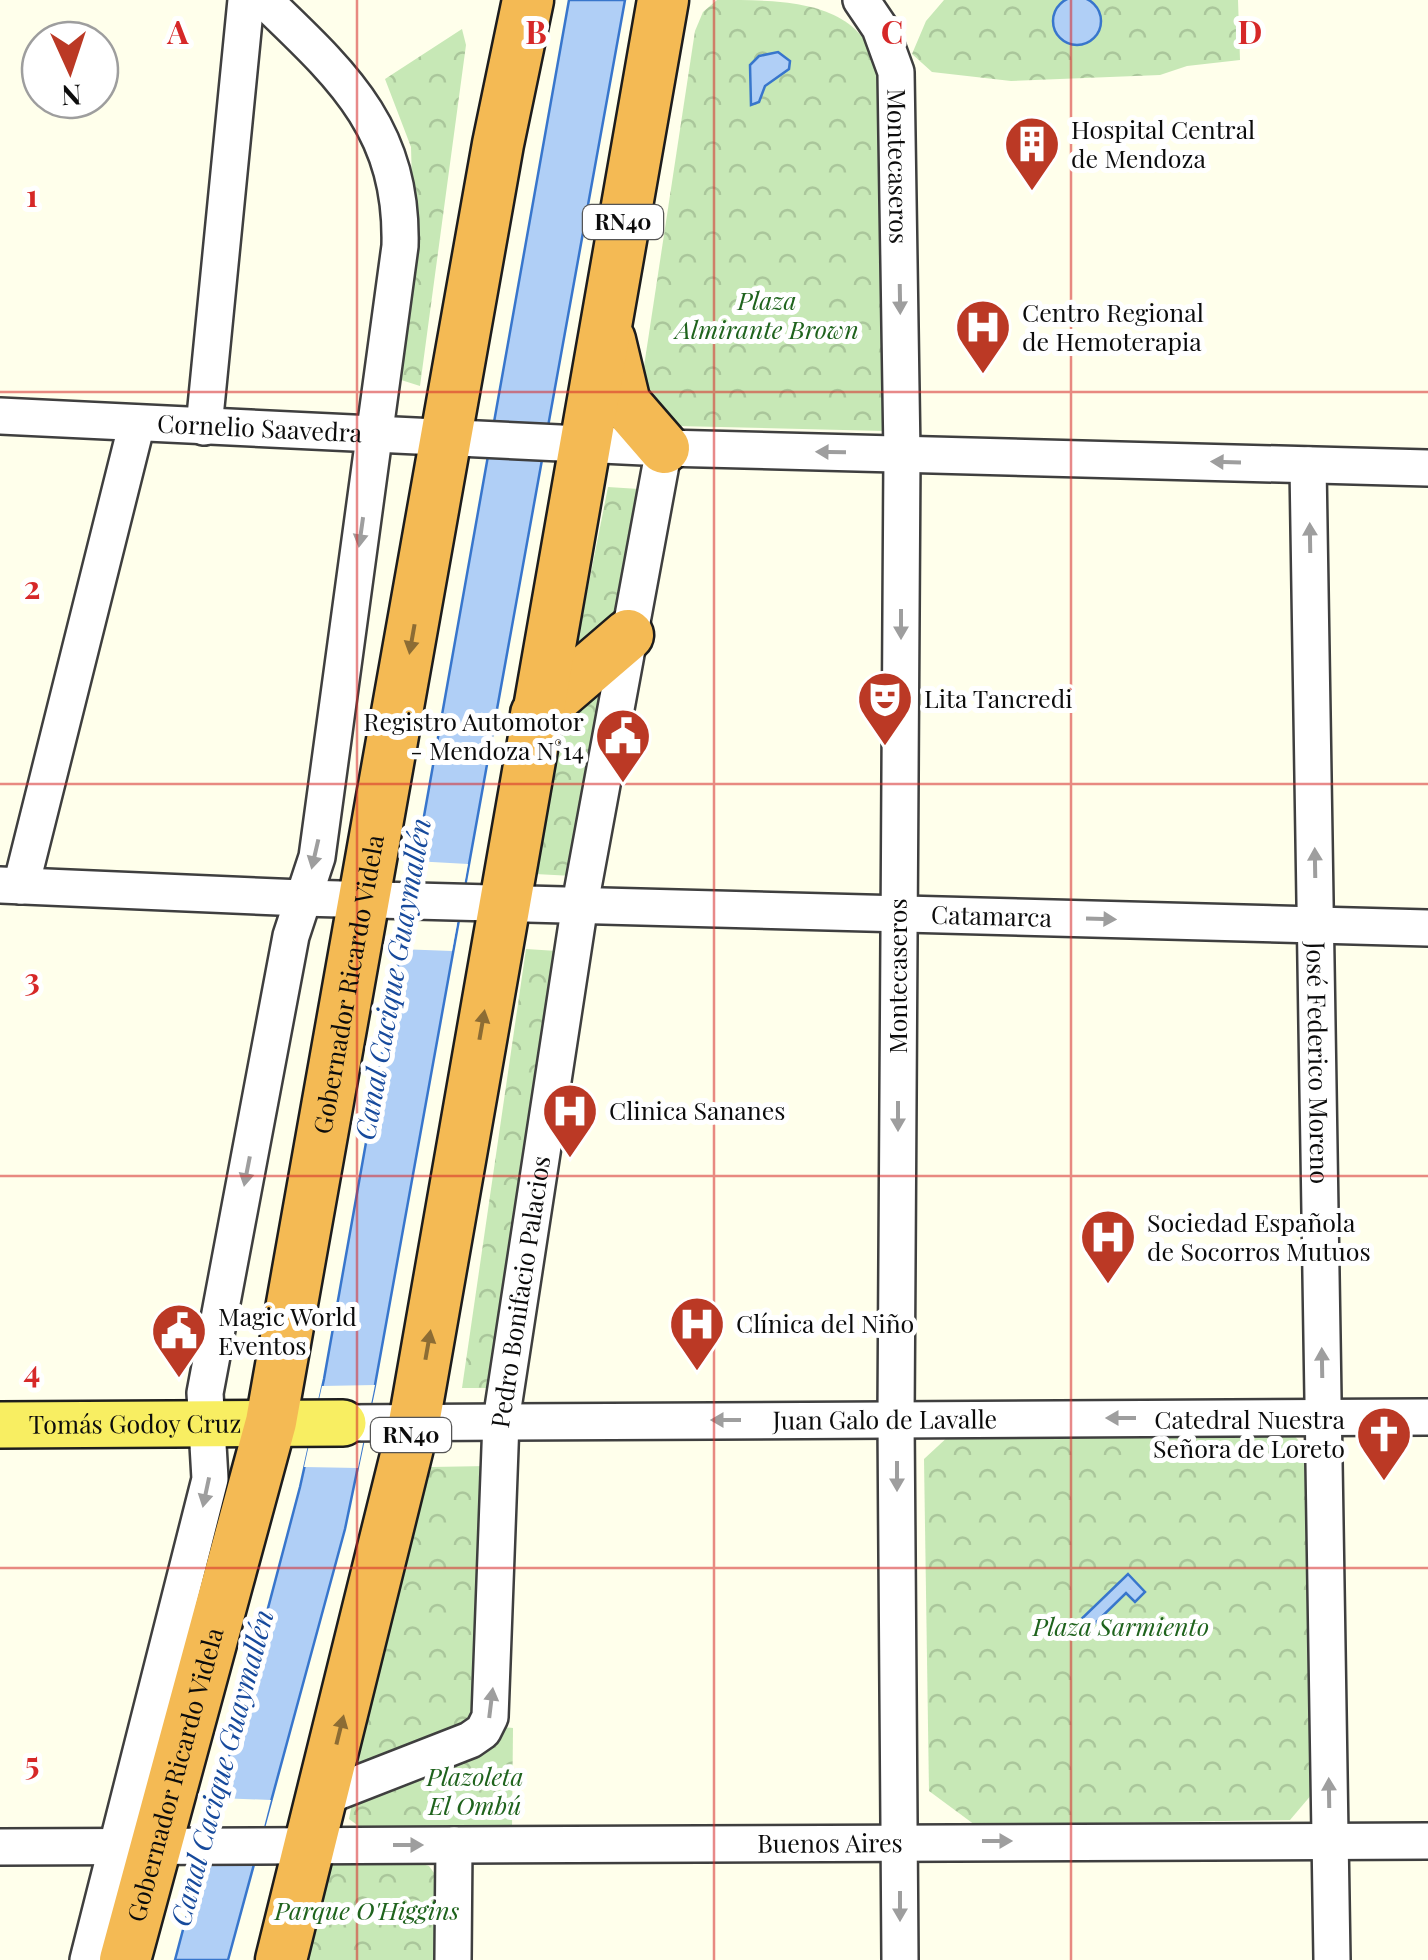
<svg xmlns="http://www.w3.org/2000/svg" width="1428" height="1960" font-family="'Playfair Display',serif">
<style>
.park{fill:url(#park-crowns)}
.water{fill:#b0cff6;stroke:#3876cc;stroke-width:2.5}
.pier{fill:#ffffeb}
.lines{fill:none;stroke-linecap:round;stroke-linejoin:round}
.minor-casing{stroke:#3f3f3f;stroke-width:40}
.major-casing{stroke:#1d1d1d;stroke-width:50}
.highway-casing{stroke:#1d1d1d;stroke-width:55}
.minor{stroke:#fff;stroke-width:35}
.major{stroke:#f8ee62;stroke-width:45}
.highway{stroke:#f4ba54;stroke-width:50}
.oneway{fill:#9e9e9e}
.oneway2{fill:#8c6c34}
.grid{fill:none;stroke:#d62828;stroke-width:2.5;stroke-opacity:0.55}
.labels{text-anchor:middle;stroke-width:10;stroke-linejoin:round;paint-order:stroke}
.shield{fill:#fff;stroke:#555;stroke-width:2.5}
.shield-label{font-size:22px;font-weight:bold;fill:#0c0c0c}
.poi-label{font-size:25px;fill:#0c0c0c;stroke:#fff;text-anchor:start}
.street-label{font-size:25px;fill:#0c0c0c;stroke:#fff}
.park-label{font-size:25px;font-style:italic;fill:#1f631d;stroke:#fff}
.water-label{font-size:28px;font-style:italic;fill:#174a9c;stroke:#fff}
.grid-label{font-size:32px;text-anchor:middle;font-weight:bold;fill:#d62828;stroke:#fff;stroke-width:10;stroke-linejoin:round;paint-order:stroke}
</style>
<defs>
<pattern id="park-crowns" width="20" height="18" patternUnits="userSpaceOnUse" patternTransform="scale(2.5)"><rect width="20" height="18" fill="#c7e8b6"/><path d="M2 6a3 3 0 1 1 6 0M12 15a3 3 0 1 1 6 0" fill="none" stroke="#aac69b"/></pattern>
</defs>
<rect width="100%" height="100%" fill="#ffffeb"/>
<g class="park">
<path d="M717,0C789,0 866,0 879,77L883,431L677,426L641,386L695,31L703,12Z"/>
<polygon points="944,0 1238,0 1240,60 1187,66 1160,75 1011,81 932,72 912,54 926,21"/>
<polygon points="462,29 466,45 420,386 398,379 413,219 411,147 385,79"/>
<polygon points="608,487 639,489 616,614 575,653"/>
<polygon points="605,681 573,876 535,874 565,710"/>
<polygon points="526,949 557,951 494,1388 462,1388"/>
<polygon points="1288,1429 1313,1456 1318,1787 1290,1820 975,1825 929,1791 924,1459 951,1434"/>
<polygon points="488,1466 478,1701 468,1727 353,1774 431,1467"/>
<polygon points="501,1727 513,1728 512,1828 360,1827 349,1819 352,1803"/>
<polygon points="415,1862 429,1866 437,1877 438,1960 297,1960 327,1864"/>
</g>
<g class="water">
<circle cx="1077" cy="21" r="24"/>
<polygon points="569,0 625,0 375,1385 345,1529 228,1960 175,1960 300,1487 324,1379"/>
<polygon points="778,52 790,61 789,69 765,86 759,102 751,105 750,65 759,56"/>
<polygon points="1128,1574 1145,1592 1135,1602 1126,1593 1080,1638 1071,1629"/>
</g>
<g class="pier">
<polygon points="414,861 468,864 452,951 398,949"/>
<polygon points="375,1385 358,1468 304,1467 322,1386"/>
<polygon points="218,1798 271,1800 255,1862 201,1862"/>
</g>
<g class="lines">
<g class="minor-casing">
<g id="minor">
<path id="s1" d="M861,0L880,28L896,72L902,454L896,1419L900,1960"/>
<path id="s2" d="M0,416L664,448L1428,468"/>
<polyline points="204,427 246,0"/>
<path id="s3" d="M1308,465L1332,1960"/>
<path id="s4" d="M0,885L302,898L1428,928"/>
<polyline points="21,886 137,423"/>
<path id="s5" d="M343,1423L1428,1417"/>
<path id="s6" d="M324,1797L470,1740L483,1731L490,1717L501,1421L580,904L664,448"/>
<path id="s7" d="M0,1847L1428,1841"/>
<path d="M88,1960L210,1479L205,1393L291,936L317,857L400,246C403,129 343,76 264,0"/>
<polyline points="453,1960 454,1845"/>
</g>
</g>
<g class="major-casing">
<g id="major">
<path id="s8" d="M0,1425L343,1423"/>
</g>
</g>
<g class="highway-casing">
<g id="highway">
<polyline points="610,340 625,403 664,448"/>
<polyline points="536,714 628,635"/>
<path id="s9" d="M125,1960L271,1422L498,144L528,0"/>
<polyline points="281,1960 414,1423 663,0"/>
</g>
</g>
<use href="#minor" class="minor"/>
<use href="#major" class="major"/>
<use href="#highway" class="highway"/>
</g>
<defs><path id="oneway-solid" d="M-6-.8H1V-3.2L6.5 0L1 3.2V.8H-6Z" transform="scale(2.5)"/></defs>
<g class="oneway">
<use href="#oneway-solid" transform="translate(900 299) rotate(89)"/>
<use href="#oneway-solid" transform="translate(831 452) rotate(-179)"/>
<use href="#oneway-solid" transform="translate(1226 462) rotate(-178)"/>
<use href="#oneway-solid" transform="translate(361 532) rotate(98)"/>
<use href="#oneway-solid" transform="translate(1310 538) rotate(-91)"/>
<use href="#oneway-solid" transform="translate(901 624) rotate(90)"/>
<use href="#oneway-solid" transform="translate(315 854) rotate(103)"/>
<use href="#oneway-solid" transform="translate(1315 863) rotate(-91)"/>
<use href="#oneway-solid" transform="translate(1101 919) rotate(2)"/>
<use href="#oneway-solid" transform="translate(898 1116) rotate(90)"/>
<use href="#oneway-solid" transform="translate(247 1171) rotate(101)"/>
<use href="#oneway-solid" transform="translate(1322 1363) rotate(-91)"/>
<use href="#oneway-solid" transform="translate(1121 1418) rotate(180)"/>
<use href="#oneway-solid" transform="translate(726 1420) rotate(180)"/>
<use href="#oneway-solid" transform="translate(897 1476) rotate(90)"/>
<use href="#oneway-solid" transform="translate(206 1492) rotate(102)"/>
<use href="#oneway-solid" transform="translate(491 1703) rotate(-83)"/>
<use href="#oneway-solid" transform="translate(1329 1793) rotate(-91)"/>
<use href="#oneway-solid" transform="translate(997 1841)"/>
<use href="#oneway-solid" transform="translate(408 1845)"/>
<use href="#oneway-solid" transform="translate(900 1906) rotate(90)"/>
</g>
<g class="oneway2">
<use href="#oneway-solid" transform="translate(412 639) rotate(100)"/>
<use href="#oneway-solid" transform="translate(482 1025) rotate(-80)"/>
<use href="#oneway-solid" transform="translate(428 1345) rotate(-80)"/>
<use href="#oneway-solid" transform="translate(340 1730) rotate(-76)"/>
</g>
<path class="grid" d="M357,0V1960M714,0V1960M1071,0V1960M0,392H1428M0,784H1428M0,1176H1428M0,1568H1428"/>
<defs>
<g id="building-pin" transform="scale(2.875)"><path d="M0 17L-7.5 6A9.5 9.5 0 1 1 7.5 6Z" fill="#bb3925" stroke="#fff"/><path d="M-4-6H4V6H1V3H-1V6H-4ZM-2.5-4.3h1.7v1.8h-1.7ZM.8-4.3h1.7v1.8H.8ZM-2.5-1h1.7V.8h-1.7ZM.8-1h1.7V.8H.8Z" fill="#fff"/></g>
<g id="hospital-pin" transform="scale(2.875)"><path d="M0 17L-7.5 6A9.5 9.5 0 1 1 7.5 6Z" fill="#bb3925" stroke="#fff"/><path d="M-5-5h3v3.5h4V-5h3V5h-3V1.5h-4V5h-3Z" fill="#fff"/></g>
<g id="theatre-pin" transform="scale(2.875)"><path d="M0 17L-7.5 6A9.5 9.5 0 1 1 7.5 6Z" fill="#bb3925" stroke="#fff"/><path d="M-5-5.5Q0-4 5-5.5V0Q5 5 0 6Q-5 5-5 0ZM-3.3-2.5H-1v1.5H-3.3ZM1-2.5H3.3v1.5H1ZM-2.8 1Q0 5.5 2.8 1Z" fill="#fff"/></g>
<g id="civic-pin" transform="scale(2.875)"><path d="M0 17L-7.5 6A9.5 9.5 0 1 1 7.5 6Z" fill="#bb3925" stroke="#fff"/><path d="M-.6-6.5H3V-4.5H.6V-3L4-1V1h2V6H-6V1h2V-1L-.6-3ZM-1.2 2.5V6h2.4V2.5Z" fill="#fff"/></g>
<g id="church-pin" transform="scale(2.875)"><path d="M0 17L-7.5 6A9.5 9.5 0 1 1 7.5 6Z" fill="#bb3925" stroke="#fff"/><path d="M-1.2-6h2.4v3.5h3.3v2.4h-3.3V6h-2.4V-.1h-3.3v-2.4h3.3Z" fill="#fff"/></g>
</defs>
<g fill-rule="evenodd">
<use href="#building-pin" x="1032" y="144"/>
<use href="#hospital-pin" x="983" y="327"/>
<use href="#theatre-pin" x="885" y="699"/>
<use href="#civic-pin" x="623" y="736"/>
<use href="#hospital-pin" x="570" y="1111"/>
<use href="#hospital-pin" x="1108" y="1237"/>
<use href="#hospital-pin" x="697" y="1324"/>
<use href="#civic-pin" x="179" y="1331"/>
<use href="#church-pin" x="1384" y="1434"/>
</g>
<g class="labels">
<g class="shield">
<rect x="583" y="205" width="80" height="34" rx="8"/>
<rect x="371" y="1418" width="80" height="34" rx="8"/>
</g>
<g class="shield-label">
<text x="623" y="230">RN40</text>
<text x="411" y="1443">RN40</text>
</g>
<g class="poi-label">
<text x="1071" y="139">Hospital Central<tspan x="1071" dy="29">de Mendoza</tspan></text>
<text x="1022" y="322">Centro Regional<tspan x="1022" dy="29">de Hemoterapia</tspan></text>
<text x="924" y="708">Lita Tancredi</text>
<text x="584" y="731" text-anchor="end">Registro Automotor<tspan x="584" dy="29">- Mendoza N°14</tspan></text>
<text x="609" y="1120">Clinica Sananes</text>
<text x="1147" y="1232">Sociedad Española<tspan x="1147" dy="29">de Socorros Mutuos</tspan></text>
<text x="218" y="1326">Magic World<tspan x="218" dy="29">Eventos</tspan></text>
<text x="736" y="1333">Clínica del Niño</text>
<text x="1345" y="1429" text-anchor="end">Catedral Nuestra<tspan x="1345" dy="29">Señora de Loreto</tspan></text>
</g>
<g class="street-label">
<text dy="9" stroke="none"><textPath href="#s1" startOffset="175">Montecaseros</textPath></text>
<text dy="9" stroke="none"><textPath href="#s2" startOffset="260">Cornelio Saavedra</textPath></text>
<text dy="9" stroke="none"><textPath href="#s4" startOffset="992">Catamarca</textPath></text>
<text transform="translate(898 976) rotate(-90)" y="9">Montecaseros</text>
<text dy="9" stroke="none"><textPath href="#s9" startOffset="1002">Gobernador Ricardo Videla</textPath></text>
<text dy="9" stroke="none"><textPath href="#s3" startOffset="598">José Federico Moreno</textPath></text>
<text dy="9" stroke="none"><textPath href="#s6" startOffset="615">Pedro Bonifacio Palacios</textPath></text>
<text dy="9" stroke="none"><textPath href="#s5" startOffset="542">Juan Galo de Lavalle</textPath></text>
<text dy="9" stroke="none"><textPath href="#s8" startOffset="135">Tomás Godoy Cruz</textPath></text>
<text dy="9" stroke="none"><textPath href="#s9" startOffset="192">Gobernador Ricardo Videla</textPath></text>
<text dy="9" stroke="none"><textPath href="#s7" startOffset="830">Buenos Aires</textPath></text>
</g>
<g class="park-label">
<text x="767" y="310">Plaza<tspan x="767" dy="29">Almirante Brown</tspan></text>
<text x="1121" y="1636">Plaza Sarmiento</text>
<text x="475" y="1786">Plazoleta<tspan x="475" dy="29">El Ombú</tspan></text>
<text x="367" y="1920">Parque O'Higgins</text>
</g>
<g class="water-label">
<text transform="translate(393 979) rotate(-80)" y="10">Canal Cacique Guaymallén</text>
<text transform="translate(222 1768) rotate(-75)" y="10">Canal Cacique Guaymallén</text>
</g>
</g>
<g class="grid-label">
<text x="178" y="44">A</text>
<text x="536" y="44">B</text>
<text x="892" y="44">C</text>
<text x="1250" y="44">D</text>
<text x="32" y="207">1</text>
<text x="32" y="599">2</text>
<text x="32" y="991">3</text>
<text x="32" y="1383">4</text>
<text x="32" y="1775">5</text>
</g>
<g transform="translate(70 70) rotate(177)"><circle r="48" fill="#ffffff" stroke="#9e9e9e" stroke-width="2.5"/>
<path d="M0-8L18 38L0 25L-18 38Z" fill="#bb3925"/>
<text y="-15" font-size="28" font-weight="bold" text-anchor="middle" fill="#0c0c0c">N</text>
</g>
</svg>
